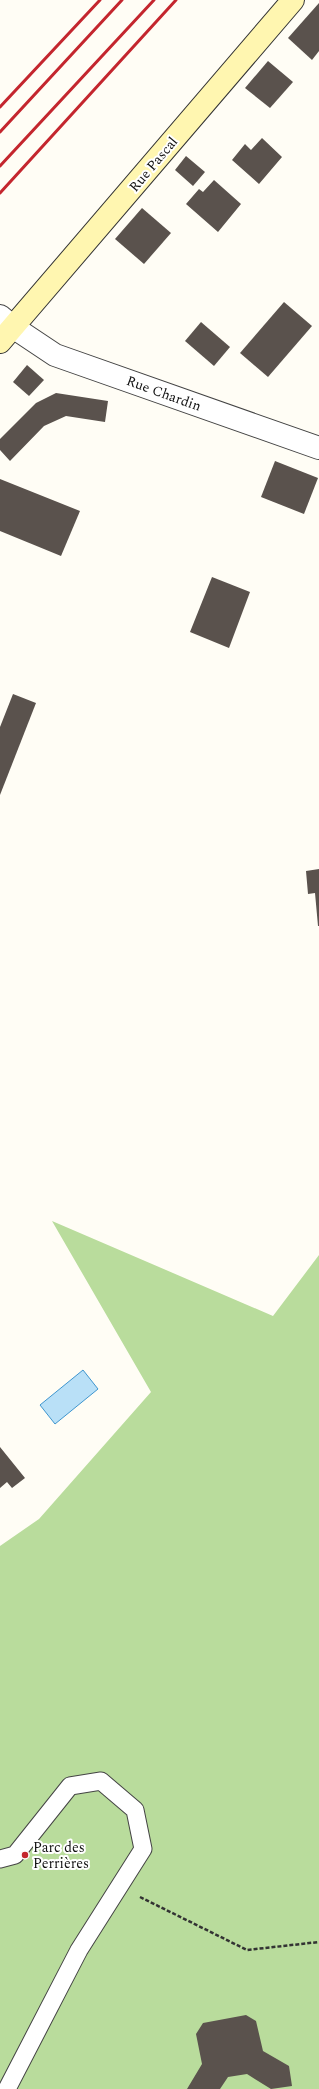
<svg xmlns="http://www.w3.org/2000/svg" width="319" height="2089" font-family="Spectral,serif">
<style>
.forest{fill:#b9dc9c}
.water{fill:#b9e0f7;stroke:#3f96cf}
.building{fill:#5a524d}
.lines{fill:none;stroke-linecap:round;stroke-linejoin:round}
.service-casing{stroke:#444;stroke-width:19}
.minor-casing{stroke:#444;stroke-width:24}
.tertiary-casing{stroke:#444;stroke-width:24}
.secondary-casing{stroke:#333;stroke-width:24}
.path{stroke:#333;stroke-width:2.5;stroke-dasharray:4 2;stroke-linecap:butt}
.service{stroke:#fff;stroke-width:17}
.minor{stroke:#fff;stroke-width:22}
.tertiary{stroke:#fff;stroke-width:22}
.secondary{stroke:#fff6b0;stroke-width:22}
.rail{stroke:#c4262e;stroke-width:3}
.poi-dot{fill:#c4262e;stroke:#fff;stroke-width:1.5}
.labels{text-anchor:middle;stroke-width:4;stroke-linejoin:round;paint-order:stroke}
.street-label{font-size:14px;fill:#111;stroke:#fff}
.poi-label{font-size:14px;fill:#111;stroke:#fff;text-anchor:start}
</style>
<rect width="100%" height="100%" fill="#fffdf5"/>
<polygon class="forest" points="52,1221 273,1316 319,1255 319,2089 0,2089 0,1546 39,1519 151,1392"/>
<polygon class="water" points="83,1370 98,1389 55,1424 40,1405"/>
<g class="building">
<polygon points="319,3 319,51 312,60 288,38"/>
<polygon points="268,61 293,82 270,108 245,88"/>
<polygon points="262,138 282,157 259,184 232,160 245,144 251,150"/>
<polygon points="186,156 205,172 193,186 175,170"/>
<polygon points="214,180 241,204 218,232 186,204 199,189 203,192"/>
<polygon points="142,208 171,233 144,264 115,239"/>
<polygon points="284,302 312,326 268,377 240,353"/>
<polygon points="201,322 230,347 214,366 185,341"/>
<polygon points="27,365 44,380 29,396 13,382"/>
<polygon points="56,393 108,401 105,422 66,416 44,426 10,461 0,450 0,439 36,403"/>
<polygon points="275,461 318,478 304,514 261,497"/>
<polygon points="0,479 80,511 61,556 0,531"/>
<polygon points="212,577 250,592 229,648 190,632"/>
<polygon points="13,694 36,703 0,795 0,727"/>
<polygon points="319,869 319,926 318,926 315,893 308,894 306,871"/>
<polygon points="0,1447 25,1478 12,1488 7,1482 0,1488"/>
<polygon points="246,2015 256,2021 263,2051 289,2066 292,2086 271,2089 247,2074 228,2077 220,2089 187,2089 202,2064 196,2034 203,2023"/>
</g>
<g class="lines">
<g class="service-casing">
<polyline id="service" points="0,1859 15,1855 70,1786 101,1781 135,1810 143,1849 79,1950 7,2089"/>
</g>
<g class="minor-casing">
<polyline id="minor" points="13,327 55,355 319,448"/>
</g>
<g class="tertiary-casing">
<polyline id="tertiary" points="0,316 13,327"/>
</g>
<g class="secondary-casing">
<polyline id="secondary" points="0,342 293,0"/>
</g>
<polyline class="path" points="140,1897 247,1950 319,1942"/>
<use href="#service" class="service"/>
<use href="#minor" class="minor"/>
<use href="#tertiary" class="tertiary"/>
<use href="#secondary" class="secondary"/>
<g class="rail">
<polyline points="0,107 100,0"/>
<polyline points="0,132 122,0"/>
<polyline points="0,166 154,0"/>
<polyline points="0,193 176,0"/>
</g>
</g>
<circle class="poi-dot" cx="25" cy="1855" r="4"/>
<g class="labels">
<g class="street-label">
<text transform="translate(153 164) rotate(-50)" y="5">Rue Pascal</text>
<text transform="translate(164 393) rotate(20)" y="5">Rue Chardin</text>
</g>
<g class="poi-label">
<text x="33" y="1852">Parc des<tspan x="33" dy="16">Perrières</tspan></text>
</g>
</g>
</svg>
